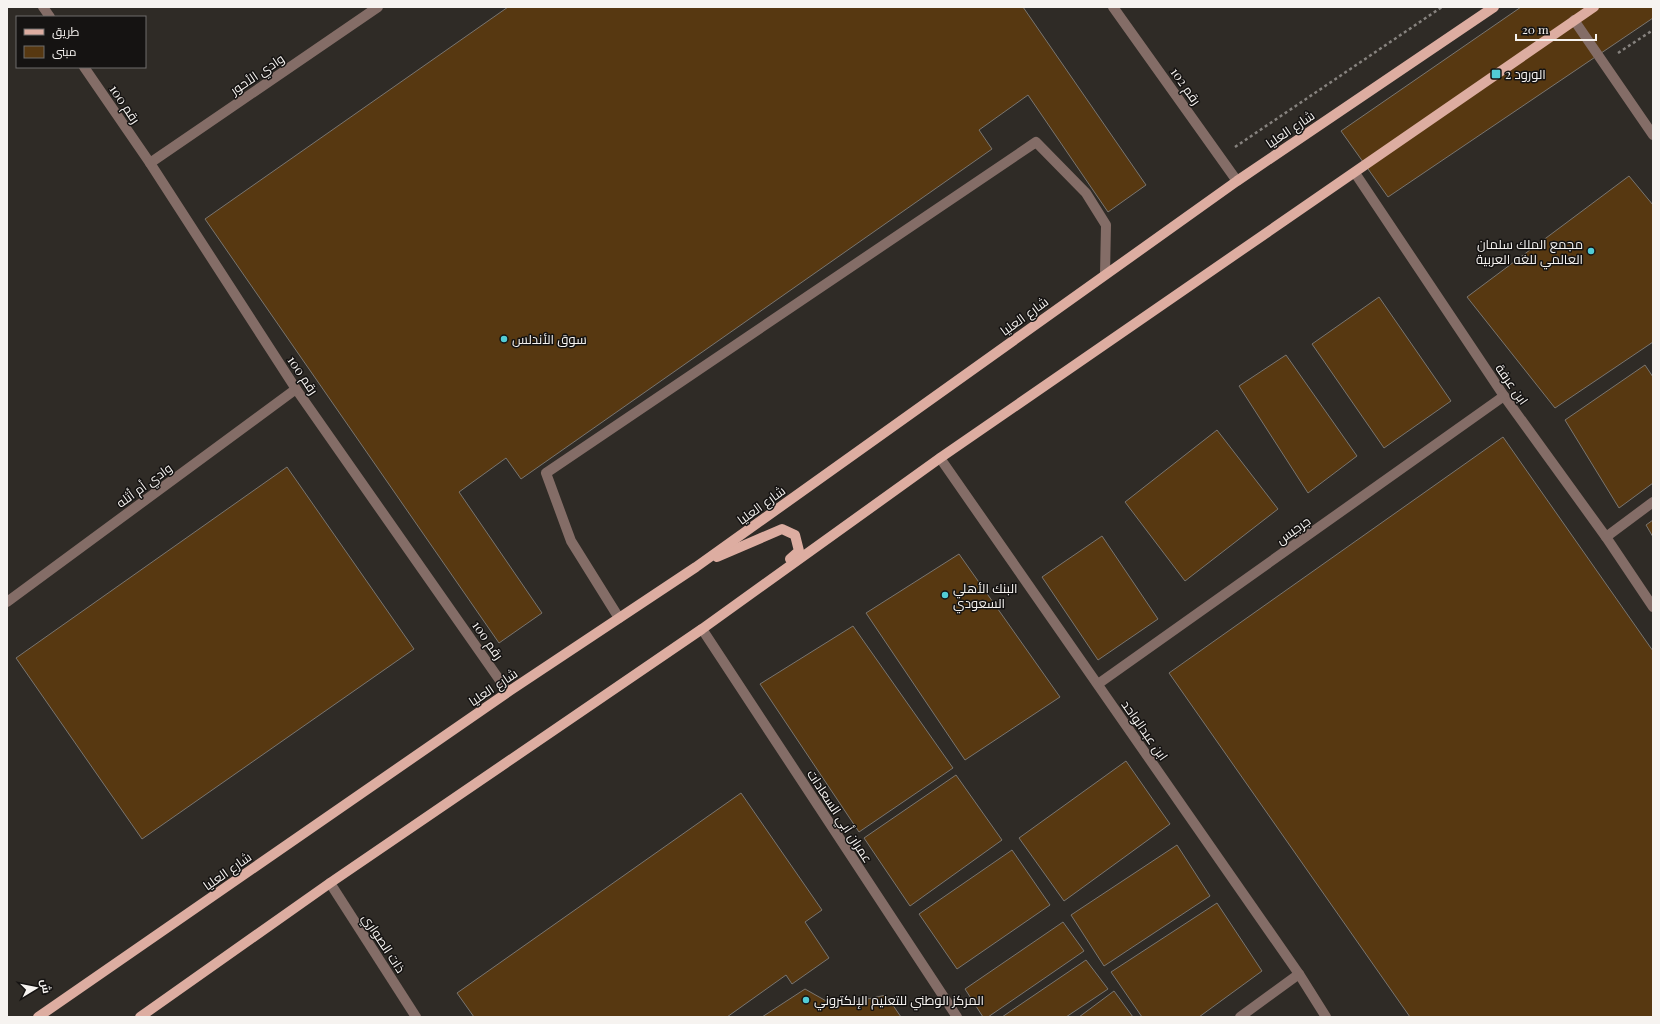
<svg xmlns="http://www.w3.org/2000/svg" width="1660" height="1024" font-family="'Playfair Display',Cairo,serif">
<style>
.building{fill:#573811;stroke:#797570}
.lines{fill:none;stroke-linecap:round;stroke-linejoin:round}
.path{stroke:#87837f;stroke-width:2.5;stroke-dasharray:3 3;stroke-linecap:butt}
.lane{stroke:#846d67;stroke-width:10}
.street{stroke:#846d67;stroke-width:10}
.primary{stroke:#ddada1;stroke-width:10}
.poi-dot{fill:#52ccd6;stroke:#151312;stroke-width:1.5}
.labels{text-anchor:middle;stroke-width:3;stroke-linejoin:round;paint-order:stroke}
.street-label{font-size:13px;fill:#f6f3f0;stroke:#151312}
.poi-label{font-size:13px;fill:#f6f3f0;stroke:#151312;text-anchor:start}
</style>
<rect width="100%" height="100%" fill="#2f2b26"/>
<g class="building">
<polygon points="508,7 1023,7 1146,185 1108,212 1028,95 979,130 992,149 521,479 506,458 459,492 542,613 499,643 205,219"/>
<polygon points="1521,7 1653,7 1653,18 1388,197 1341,131"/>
<polygon points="1629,176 1653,205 1653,342 1555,408 1467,297"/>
<polygon points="1379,297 1451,401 1384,448 1312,344"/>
<polygon points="1286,355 1357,456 1308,493 1239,386"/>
<polygon points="1645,365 1653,377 1653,483 1619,508 1565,420"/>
<polygon points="1217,430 1278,509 1185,581 1125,502"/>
<polygon points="1503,437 1653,651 1653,1017 1410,1017 1169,673"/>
<polygon points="287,467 414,649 142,839 16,658"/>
<polygon points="1653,520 1653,537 1646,525"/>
<polygon points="1102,536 1158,619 1098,660 1042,577"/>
<polygon points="959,554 1060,697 965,760 866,613"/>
<polygon points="853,626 953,768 859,832 760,684"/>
<polygon points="1126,761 1170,824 1064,901 1019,838"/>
<polygon points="956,775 1002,840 910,906 864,838"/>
<polygon points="741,793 822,910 805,922 829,958 792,984 786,975 727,1017 474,1017 457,993"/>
<polygon points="1177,845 1210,896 1104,966 1071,915"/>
<polygon points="1012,850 1050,905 957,969 919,914"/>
<polygon points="1217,903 1262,971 1199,1017 1142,1017 1111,972"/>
<polygon points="1063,922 1084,951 988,1017 983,1017 965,989"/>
<polygon points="1086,960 1108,989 1066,1017 1002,1017"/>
<polygon points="805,989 835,1006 886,995 901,1017 762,1017"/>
<polygon points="1114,991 1133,1017 1079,1017"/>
</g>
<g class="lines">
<g class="path">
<polyline points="1618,53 1653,30"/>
<polyline points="1235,147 1442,7"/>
</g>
<polyline class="lane" points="619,618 571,541 546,473 1036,142 1086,193 1106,225 1105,274"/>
<g class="street">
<polyline points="43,7 50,17"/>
<polyline points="1113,7 1237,181"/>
<polyline points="1574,20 1653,135"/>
<polyline points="84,67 150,163 296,389 508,692"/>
<polyline points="150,163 378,7"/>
<polyline points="1355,173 1504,396 1606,537 1653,607"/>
<polyline points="940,458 1299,974 1326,1017"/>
<polyline points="1606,537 1653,502"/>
<polyline points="7,602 296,389"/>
<polyline points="702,629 957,1017"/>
<polyline points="1098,684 1504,396"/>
<polyline points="330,883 416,1017"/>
<polyline points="1240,1017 1299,974"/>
</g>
<g class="primary">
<polyline points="717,557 782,529 795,535 799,551 790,559"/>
<polyline points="38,1017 508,692 696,567 1237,181 1494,7"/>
<polyline points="140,1017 330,883 702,629 940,458 1594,7"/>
</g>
</g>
<g class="poi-dot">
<rect x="1491" y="69" width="10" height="10" rx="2"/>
<circle cx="1591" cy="251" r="4"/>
<circle cx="504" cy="339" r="4"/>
<circle cx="945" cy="595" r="4"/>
<circle cx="806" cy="1000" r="4"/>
</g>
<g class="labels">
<g class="street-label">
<text transform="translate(257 74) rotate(-34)" y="5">وادي الأحور</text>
<text transform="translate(1186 86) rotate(55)" y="5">رقم 102</text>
<text transform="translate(125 104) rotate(56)" y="5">رقم 100</text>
<text transform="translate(1290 129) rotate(-34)" y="5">شارع العليا</text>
<text transform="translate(1024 316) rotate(-36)" y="5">شارع العليا</text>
<text transform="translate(303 375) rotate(56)" y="5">رقم 100</text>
<text transform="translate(1512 384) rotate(55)" y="5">ابن عرفة</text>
<text transform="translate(144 485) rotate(-36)" y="5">وادي أم أثله</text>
<text transform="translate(761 505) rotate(-36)" y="5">شارع العليا</text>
<text transform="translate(1293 530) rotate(-35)" y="5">جرجيس</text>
<text transform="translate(488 640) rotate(55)" y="5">رقم 100</text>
<text transform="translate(493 687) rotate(-34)" y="5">شارع العليا</text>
<text transform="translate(1145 730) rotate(55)" y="5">ابن عبدالواحد</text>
<text transform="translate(840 816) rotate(57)" y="5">عمران أبي السعادات</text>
<text transform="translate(227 871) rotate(-35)" y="5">شارع العليا</text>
<text transform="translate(384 943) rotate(57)" y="5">ذات الصواري</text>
</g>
<g class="poi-label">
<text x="1505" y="79">الورود 2</text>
<text x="1583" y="249" text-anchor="end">مجمع الملك سلمان<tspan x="1583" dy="15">العالمي للغه العربية</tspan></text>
<text x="512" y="344">سوق الأندلس</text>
<text x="953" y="593">البنك الأهلي<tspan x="953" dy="15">السعودي</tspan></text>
<text x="814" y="1005">المركز الوطني للتعليم الإلكتروني</text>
</g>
</g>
<rect width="1660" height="1024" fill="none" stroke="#f6f3f0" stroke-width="16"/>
<rect x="16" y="16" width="130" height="52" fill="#151312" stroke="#6f6d6b"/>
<rect x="24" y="29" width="20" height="6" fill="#ddada1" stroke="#6f6d6b"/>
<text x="52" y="36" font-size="12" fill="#f6f3f0">طريق</text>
<rect x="24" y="46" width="20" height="12" fill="#573811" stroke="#6f6d6b"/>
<text x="52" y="56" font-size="12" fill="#f6f3f0">مبنى</text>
<g transform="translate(36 988) rotate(80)" stroke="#151312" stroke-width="3" paint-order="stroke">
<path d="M0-3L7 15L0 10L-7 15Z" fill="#f6f3f0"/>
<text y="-6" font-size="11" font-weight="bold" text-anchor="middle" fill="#f6f3f0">ش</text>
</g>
<path d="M1516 34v6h80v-6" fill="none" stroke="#f6f3f0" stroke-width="2"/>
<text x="1522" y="34" font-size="12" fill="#f6f3f0" stroke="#151312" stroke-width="3" paint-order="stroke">20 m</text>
</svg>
